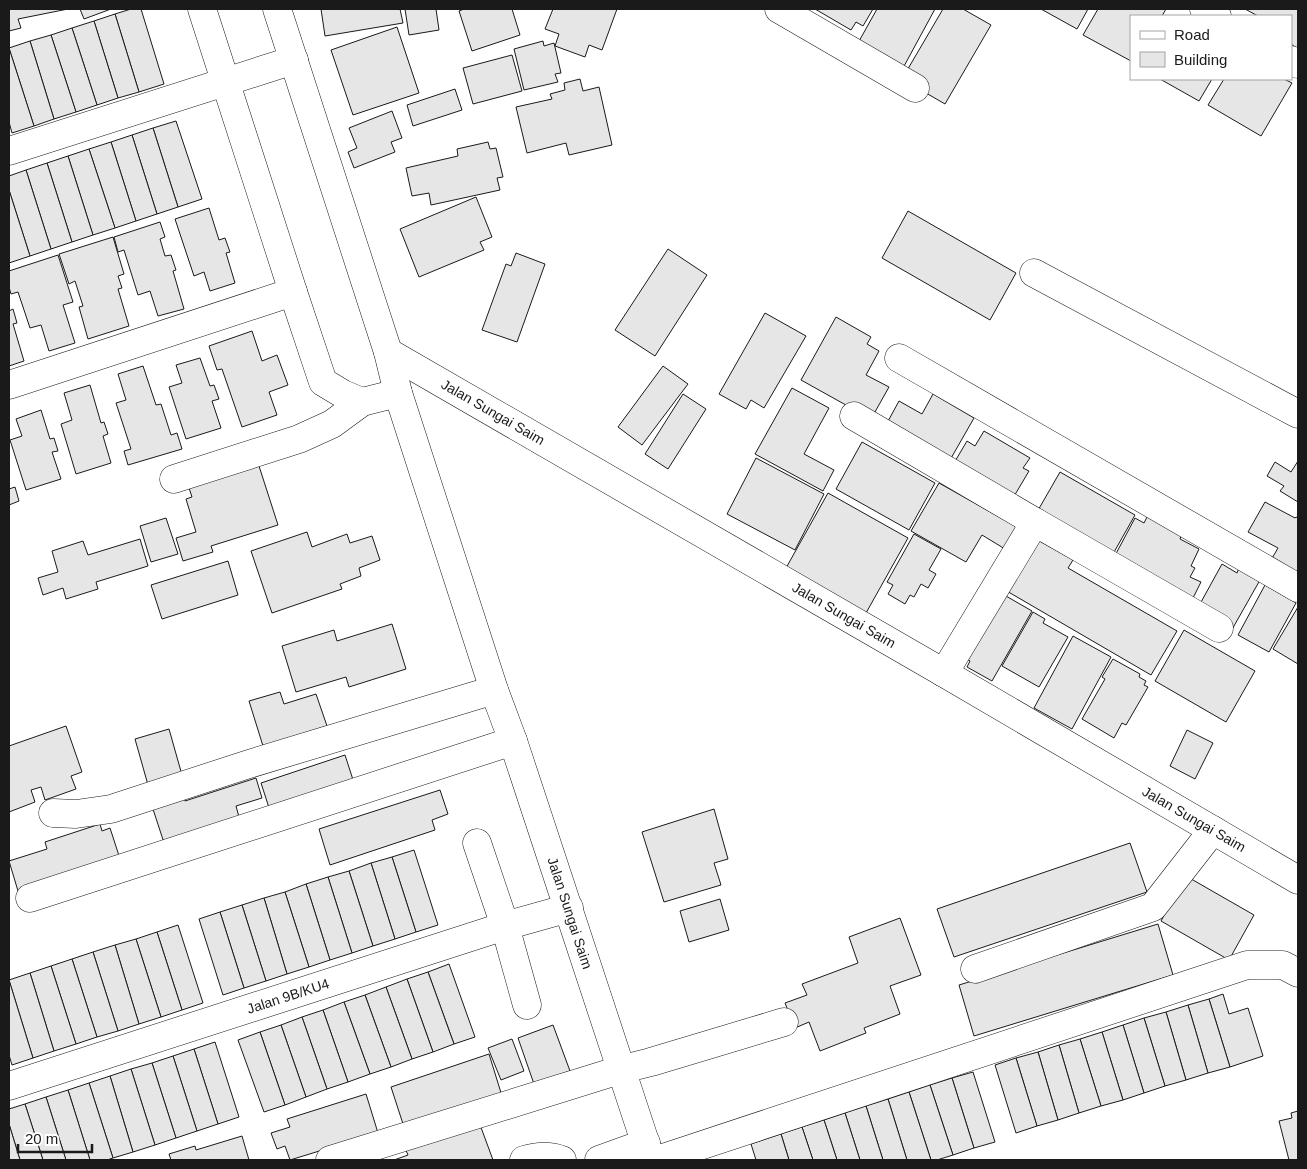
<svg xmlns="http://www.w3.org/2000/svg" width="1307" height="1169" font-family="Helvetica,sans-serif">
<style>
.building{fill:#e6e6e6;stroke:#1a1a1a}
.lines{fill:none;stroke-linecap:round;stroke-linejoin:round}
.minor-casing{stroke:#1a1a1a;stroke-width:29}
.minor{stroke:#fff;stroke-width:28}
.labels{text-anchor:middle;stroke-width:4;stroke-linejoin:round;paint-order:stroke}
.street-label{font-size:14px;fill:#1a1a1a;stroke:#fff}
</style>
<rect width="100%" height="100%" fill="#fff"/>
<g class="building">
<polygon points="9,9 68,9 18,19 21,28 9,31"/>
<polygon points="80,9 111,9 84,19"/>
<polygon points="131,9 141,9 164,84 139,92 115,14"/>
<polygon points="321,9 400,9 403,23 325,36"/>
<polygon points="405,9 436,9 439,30 409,35"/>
<polygon points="464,9 512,9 520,35 472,51 459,11"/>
<polygon points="553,9 617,9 602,50 589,45 585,57 555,46 559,34 545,29"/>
<polygon points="815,9 873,9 863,26 856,22 851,30"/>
<polygon points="877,9 935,9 903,68 858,43"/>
<polygon points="943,9 963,9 991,25 945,104 902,79"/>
<polygon points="1041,9 1088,9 1077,29"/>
<polygon points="1098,9 1166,9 1162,16 1131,16 1131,61 1083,35"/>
<polygon points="1245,9 1298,9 1298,49 1291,44 1291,16 1258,16"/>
<polygon points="115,14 139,92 118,98 94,21"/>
<polygon points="94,21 118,98 97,105 72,28"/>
<polygon points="397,27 419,93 353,115 331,50"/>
<polygon points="72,28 97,105 76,112 51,35"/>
<polygon points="51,35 76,112 54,119 30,41"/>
<polygon points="30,41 54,119 34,126 9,48"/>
<polygon points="543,41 544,46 554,43 561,73 555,74 558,82 524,90 514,49"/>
<polygon points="9,48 34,126 12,133 9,122"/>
<polygon points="512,55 522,91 473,104 463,68"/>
<polygon points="580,79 583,91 599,87 612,145 569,155 566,143 527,153 516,107 552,99 550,94 565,90 564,83"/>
<polygon points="1160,79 1212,79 1199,101"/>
<polygon points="1224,79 1284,79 1292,83 1261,136 1208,105"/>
<polygon points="455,89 462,110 413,126 407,105"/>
<polygon points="392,111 402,138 391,142 395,152 354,168 348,152 357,148 349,128"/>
<polygon points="176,121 202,199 178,207 153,128"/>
<polygon points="153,128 178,207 157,214 132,135"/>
<polygon points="132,135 157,214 136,221 111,142"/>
<polygon points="111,142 136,221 115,228 89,149"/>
<polygon points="488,142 490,149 496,148 503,177 497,178 500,190 431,205 429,193 412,196 406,168 458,156 457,149"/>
<polygon points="89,149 115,228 93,235 68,156"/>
<polygon points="68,156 93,235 72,242 47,163"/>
<polygon points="47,163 72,242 51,249 26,170"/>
<polygon points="26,170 51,249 30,256 9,190 9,176"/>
<polygon points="9,190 30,256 9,263"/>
<polygon points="476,197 492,237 480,242 484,250 419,277 400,229"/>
<polygon points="209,208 219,240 225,238 230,252 226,253 235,283 210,291 204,272 194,276 175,219"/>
<polygon points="908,211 1016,273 990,320 882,258"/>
<polygon points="160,222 165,237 160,239 165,256 171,255 176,270 173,271 184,309 158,316 150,291 138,295 124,250 118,252 114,237"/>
<polygon points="113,237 124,274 118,276 122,288 118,289 129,326 88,339 79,307 83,306 75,281 69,284 59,254"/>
<polygon points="668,249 707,275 655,356 615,330"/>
<polygon points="516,253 545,264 517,342 482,330 506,264 511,266"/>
<polygon points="58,255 73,302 63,305 75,343 49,351 41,325 30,328 18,292 11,294 9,287 9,271"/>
<polygon points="13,309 17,323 13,324 24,361 9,366 9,311"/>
<polygon points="765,313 806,336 764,408 751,400 746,409 719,394"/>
<polygon points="836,317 871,337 867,344 879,351 866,375 889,387 871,419 801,380"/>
<polygon points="252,331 262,361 277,355 288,385 269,392 277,415 242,427 222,369 217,370 209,346"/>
<polygon points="200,358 210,386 214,385 219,399 212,401 221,428 186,439 169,387 182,383 176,365"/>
<polygon points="143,366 156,405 161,404 171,435 177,433 182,449 128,465 124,451 131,449 116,403 126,400 118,374"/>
<polygon points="663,366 688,384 642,445 618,427"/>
<polygon points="90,385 101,423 104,422 108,434 103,436 111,463 76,474 61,424 72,420 64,393"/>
<polygon points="792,388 829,408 804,454 834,470 823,491 755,454"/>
<polygon points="683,394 706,409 668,469 645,454"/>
<polygon points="933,394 974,418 946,467 887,423 899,401 922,414"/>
<polygon points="41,410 50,439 54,438 58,451 52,452 61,479 26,490 10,440 22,436 16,419"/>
<polygon points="984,431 1030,458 1023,468 1029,471 1013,498 954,463 967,441 975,446"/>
<polygon points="862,442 935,483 909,530 836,489"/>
<polygon points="756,458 824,494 795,550 727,514"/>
<polygon points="1298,461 1298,502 1280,491 1284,486 1267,476 1275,462 1291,472"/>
<polygon points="259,466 278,525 211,546 213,552 183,561 176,538 196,532 186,499 192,497 189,488"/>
<polygon points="1060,472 1135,515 1109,561 1033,519"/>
<polygon points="939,483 1017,527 1005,549 982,535 966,562 911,531"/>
<polygon points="15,487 19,501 9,505 9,489"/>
<polygon points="828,493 908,538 866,613 786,568"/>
<polygon points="1265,502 1295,518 1296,517 1298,518 1298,575 1271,560 1278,548 1248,532"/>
<polygon points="1148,515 1182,533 1180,539 1199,549 1191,566 1195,568 1190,577 1201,582 1190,604 1111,563 1135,518 1144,523"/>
<polygon points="166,518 178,554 151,562 140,526"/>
<polygon points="307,532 312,547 347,534 350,543 372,536 380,560 359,568 361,576 340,584 342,589 272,613 251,551"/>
<polygon points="914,534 941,549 929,570 936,574 928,588 921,584 914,597 910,595 905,604 888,594 893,585 887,582"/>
<polygon points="1034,538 1073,560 1068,568 1177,631 1151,675 1005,590"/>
<polygon points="140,539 148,566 96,582 98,589 66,599 63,588 43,595 38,578 58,572 52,551 83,541 88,555"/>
<polygon points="228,561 238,595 162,619 151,585"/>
<polygon points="1222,564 1237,573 1239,568 1260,580 1230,633 1195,613"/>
<polygon points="1265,585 1296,603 1269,652 1238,635"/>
<polygon points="999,592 1032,611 992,681 967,667 970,661 963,657"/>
<polygon points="1298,607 1298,664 1273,649"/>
<polygon points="1033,612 1045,619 1043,623 1068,637 1039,687 1002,666"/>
<polygon points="392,624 406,669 349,687 346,677 296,692 282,646 334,630 337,641"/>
<polygon points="1184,630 1255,671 1226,722 1155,681"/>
<polygon points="1073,636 1111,657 1072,729 1034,708"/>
<polygon points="1113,659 1140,674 1139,677 1146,681 1144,685 1148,687 1126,725 1122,723 1114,738 1082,719 1105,679 1102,677"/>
<polygon points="280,692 284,704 316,694 327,726 263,746 249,701"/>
<polygon points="66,726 82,772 71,776 76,789 45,800 41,787 31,790 35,802 9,812 9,746"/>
<polygon points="169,729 182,775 148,785 135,739"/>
<polygon points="1187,730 1213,743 1195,779 1170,766"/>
<polygon points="345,755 356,789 272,817 261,783"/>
<polygon points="256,778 262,798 236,806 242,828 167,852 151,803 183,793 185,801"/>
<polygon points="440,790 448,814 432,820 435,830 330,865 319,829"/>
<polygon points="714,809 728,859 714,863 721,885 664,902 642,832"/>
<polygon points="100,824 102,831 110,828 123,868 21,901 9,861 47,849 45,842"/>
<polygon points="1130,843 1147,892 954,957 937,909"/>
<polygon points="414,850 438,925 416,932 392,857"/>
<polygon points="392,857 416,932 395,939 371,863"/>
<polygon points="371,863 395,939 373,946 349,871"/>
<polygon points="349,871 373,946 352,953 328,877"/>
<polygon points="1186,876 1254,915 1229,960 1161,921"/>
<polygon points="328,877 352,953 330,960 306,884"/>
<polygon points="306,884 330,960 309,967 285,892"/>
<polygon points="285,892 309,967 287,974 264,898"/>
<polygon points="264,898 287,974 266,981 242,905"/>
<polygon points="720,899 729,930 689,942 680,911"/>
<polygon points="242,905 266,981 244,988 220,912"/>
<polygon points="220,912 244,988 223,995 199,919"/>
<polygon points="900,918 921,975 890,986 900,1014 864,1028 866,1033 820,1051 809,1022 795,1028 785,1003 807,995 802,984 858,963 849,937"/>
<polygon points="1158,924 1173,975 974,1036 959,985"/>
<polygon points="178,925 203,1003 182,1010 157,932"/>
<polygon points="157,932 182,1010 161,1017 136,939"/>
<polygon points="136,939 161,1017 139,1024 115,945"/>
<polygon points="115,945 139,1024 118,1031 93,952"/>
<polygon points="93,952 118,1031 97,1037 72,959"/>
<polygon points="72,959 97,1037 76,1044 51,966"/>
<polygon points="449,964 475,1037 454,1044 428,972"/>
<polygon points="51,966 76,1044 54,1051 30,973"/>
<polygon points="428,972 454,1044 433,1052 407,979"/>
<polygon points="30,973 54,1051 33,1058 9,980"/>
<polygon points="407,979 433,1052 412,1059 386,987"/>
<polygon points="9,980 33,1058 12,1065 9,1055"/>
<polygon points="386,987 412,1059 391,1067 365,995"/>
<polygon points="1223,994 1229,1014 1248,1008 1263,1056 1230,1067 1209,999"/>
<polygon points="365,995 391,1067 370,1074 344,1002"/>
<polygon points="1209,999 1230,1067 1208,1073 1188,1005"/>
<polygon points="344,1002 370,1074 348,1082 323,1010"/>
<polygon points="1188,1005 1208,1073 1186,1080 1166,1012"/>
<polygon points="323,1010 348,1082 327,1089 302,1017"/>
<polygon points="1166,1012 1186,1080 1165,1086 1144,1018"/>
<polygon points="302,1017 327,1089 306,1097 281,1025"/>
<polygon points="1144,1018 1165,1086 1144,1093 1123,1025"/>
<polygon points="281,1025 306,1097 285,1105 260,1032"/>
<polygon points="553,1025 570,1071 534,1084 518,1038"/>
<polygon points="1123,1025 1144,1093 1123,1100 1102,1032"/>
<polygon points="260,1032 285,1105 264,1112 238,1040"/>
<polygon points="1102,1032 1123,1100 1101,1106 1080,1039"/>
<polygon points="512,1039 524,1071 501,1080 488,1048"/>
<polygon points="1080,1039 1101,1106 1079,1113 1059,1045"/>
<polygon points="215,1042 239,1117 218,1124 194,1049"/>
<polygon points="1059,1045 1079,1113 1058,1120 1038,1052"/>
<polygon points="194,1049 218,1124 197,1131 173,1056"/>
<polygon points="1038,1052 1058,1120 1037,1126 1016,1058"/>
<polygon points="489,1054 502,1096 404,1127 391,1087"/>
<polygon points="173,1056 197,1131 176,1138 152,1063"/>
<polygon points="1016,1058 1037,1126 1016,1133 995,1065"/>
<polygon points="152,1063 176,1138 155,1145 131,1069"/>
<polygon points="131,1069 155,1145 133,1152 110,1076"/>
<polygon points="973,1072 995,1142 974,1148 952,1078"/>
<polygon points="110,1076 133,1152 113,1158 89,1083"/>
<polygon points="952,1078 974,1148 953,1155 930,1085"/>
<polygon points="89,1083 113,1158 107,1160 90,1160 68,1090"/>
<polygon points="930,1085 953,1155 937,1160 931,1160 909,1092"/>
<polygon points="68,1090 90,1160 66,1160 46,1097"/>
<polygon points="909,1092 931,1160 907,1160 888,1099"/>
<polygon points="366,1094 378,1133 290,1160 285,1146 277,1149 271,1133 290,1127 287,1119"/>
<polygon points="46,1097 66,1160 43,1160 25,1104"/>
<polygon points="888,1099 907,1160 883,1160 866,1106"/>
<polygon points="25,1104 43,1160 20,1160 9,1124 9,1109"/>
<polygon points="866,1106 883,1160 860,1160 845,1113"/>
<polygon points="1298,1111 1298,1160 1289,1160 1279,1121 1292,1118 1291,1113"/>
<polygon points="845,1113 860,1160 837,1160 824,1120"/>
<polygon points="824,1120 837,1160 813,1160 802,1127"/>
<polygon points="479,1122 493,1160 394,1160 408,1155 405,1148"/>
<polygon points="9,1124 20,1160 9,1160"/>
<polygon points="802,1127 813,1160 789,1160 781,1134"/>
<polygon points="781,1134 789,1160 756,1160 751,1144"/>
<polygon points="242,1136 249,1160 171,1160 169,1154 195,1146 196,1150"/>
</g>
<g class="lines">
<g class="minor-casing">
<g id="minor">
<polyline points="202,9 293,292 323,382 343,394 362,402 398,393"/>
<polyline points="277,9 388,352 398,393 494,690 513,741 651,1160"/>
<polyline points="779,9 915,88"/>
<polyline points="1204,9 1217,16"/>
<polyline points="1291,60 1298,64"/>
<polyline points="9,151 294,60"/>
<polyline points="1034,273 1298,414"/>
<polyline points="388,352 944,673 1298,880"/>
<polyline points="899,358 1298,588"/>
<polyline points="9,385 293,292"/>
<polyline points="854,416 1035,522"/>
<polyline points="174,479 299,439 332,424 362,402"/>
<polyline points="944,673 1035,522 1219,628"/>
<polyline points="53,813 76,814 111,809 249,764 494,690"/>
<polyline points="477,843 505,926 527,1005"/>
<polyline points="30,898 513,741"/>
<polyline points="975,969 1153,907 1213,830"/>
<polyline points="9,1086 505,926 569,908"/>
<polyline points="330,1160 623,1069 651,1062 784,1022"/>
<path d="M524,1160C537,1156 549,1155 562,1160"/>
<polyline points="599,1160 646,1143"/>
<polyline points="657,1160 1247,965 1283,965 1298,973"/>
</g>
</g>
<use href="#minor" class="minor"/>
</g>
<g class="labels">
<g class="street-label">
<text transform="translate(493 412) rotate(30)" y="5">Jalan Sungai Saim</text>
<text transform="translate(844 615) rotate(30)" y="5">Jalan Sungai Saim</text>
<text transform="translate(1194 819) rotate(30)" y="5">Jalan Sungai Saim</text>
<text transform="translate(570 913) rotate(72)" y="5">Jalan Sungai Saim</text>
<text transform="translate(288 996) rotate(-18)" y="5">Jalan 9B/KU4</text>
</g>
</g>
<rect width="1307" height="1169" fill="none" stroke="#1a1a1a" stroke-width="20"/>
<rect x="1130" y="15" width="162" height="65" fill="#ffffff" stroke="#a3a3a3"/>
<rect x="1140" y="31" width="25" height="8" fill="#ffffff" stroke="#a3a3a3"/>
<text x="1174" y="40" font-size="15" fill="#1a1a1a">Road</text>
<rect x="1140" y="52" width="25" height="15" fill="#e6e6e6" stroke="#a3a3a3"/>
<text x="1174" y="65" font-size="15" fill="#1a1a1a">Building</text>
<path d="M18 1144v8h74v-8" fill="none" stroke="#1a1a1a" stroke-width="2.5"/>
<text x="25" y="1144" font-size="15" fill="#1a1a1a" stroke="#ffffff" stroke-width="4" paint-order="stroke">20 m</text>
</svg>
